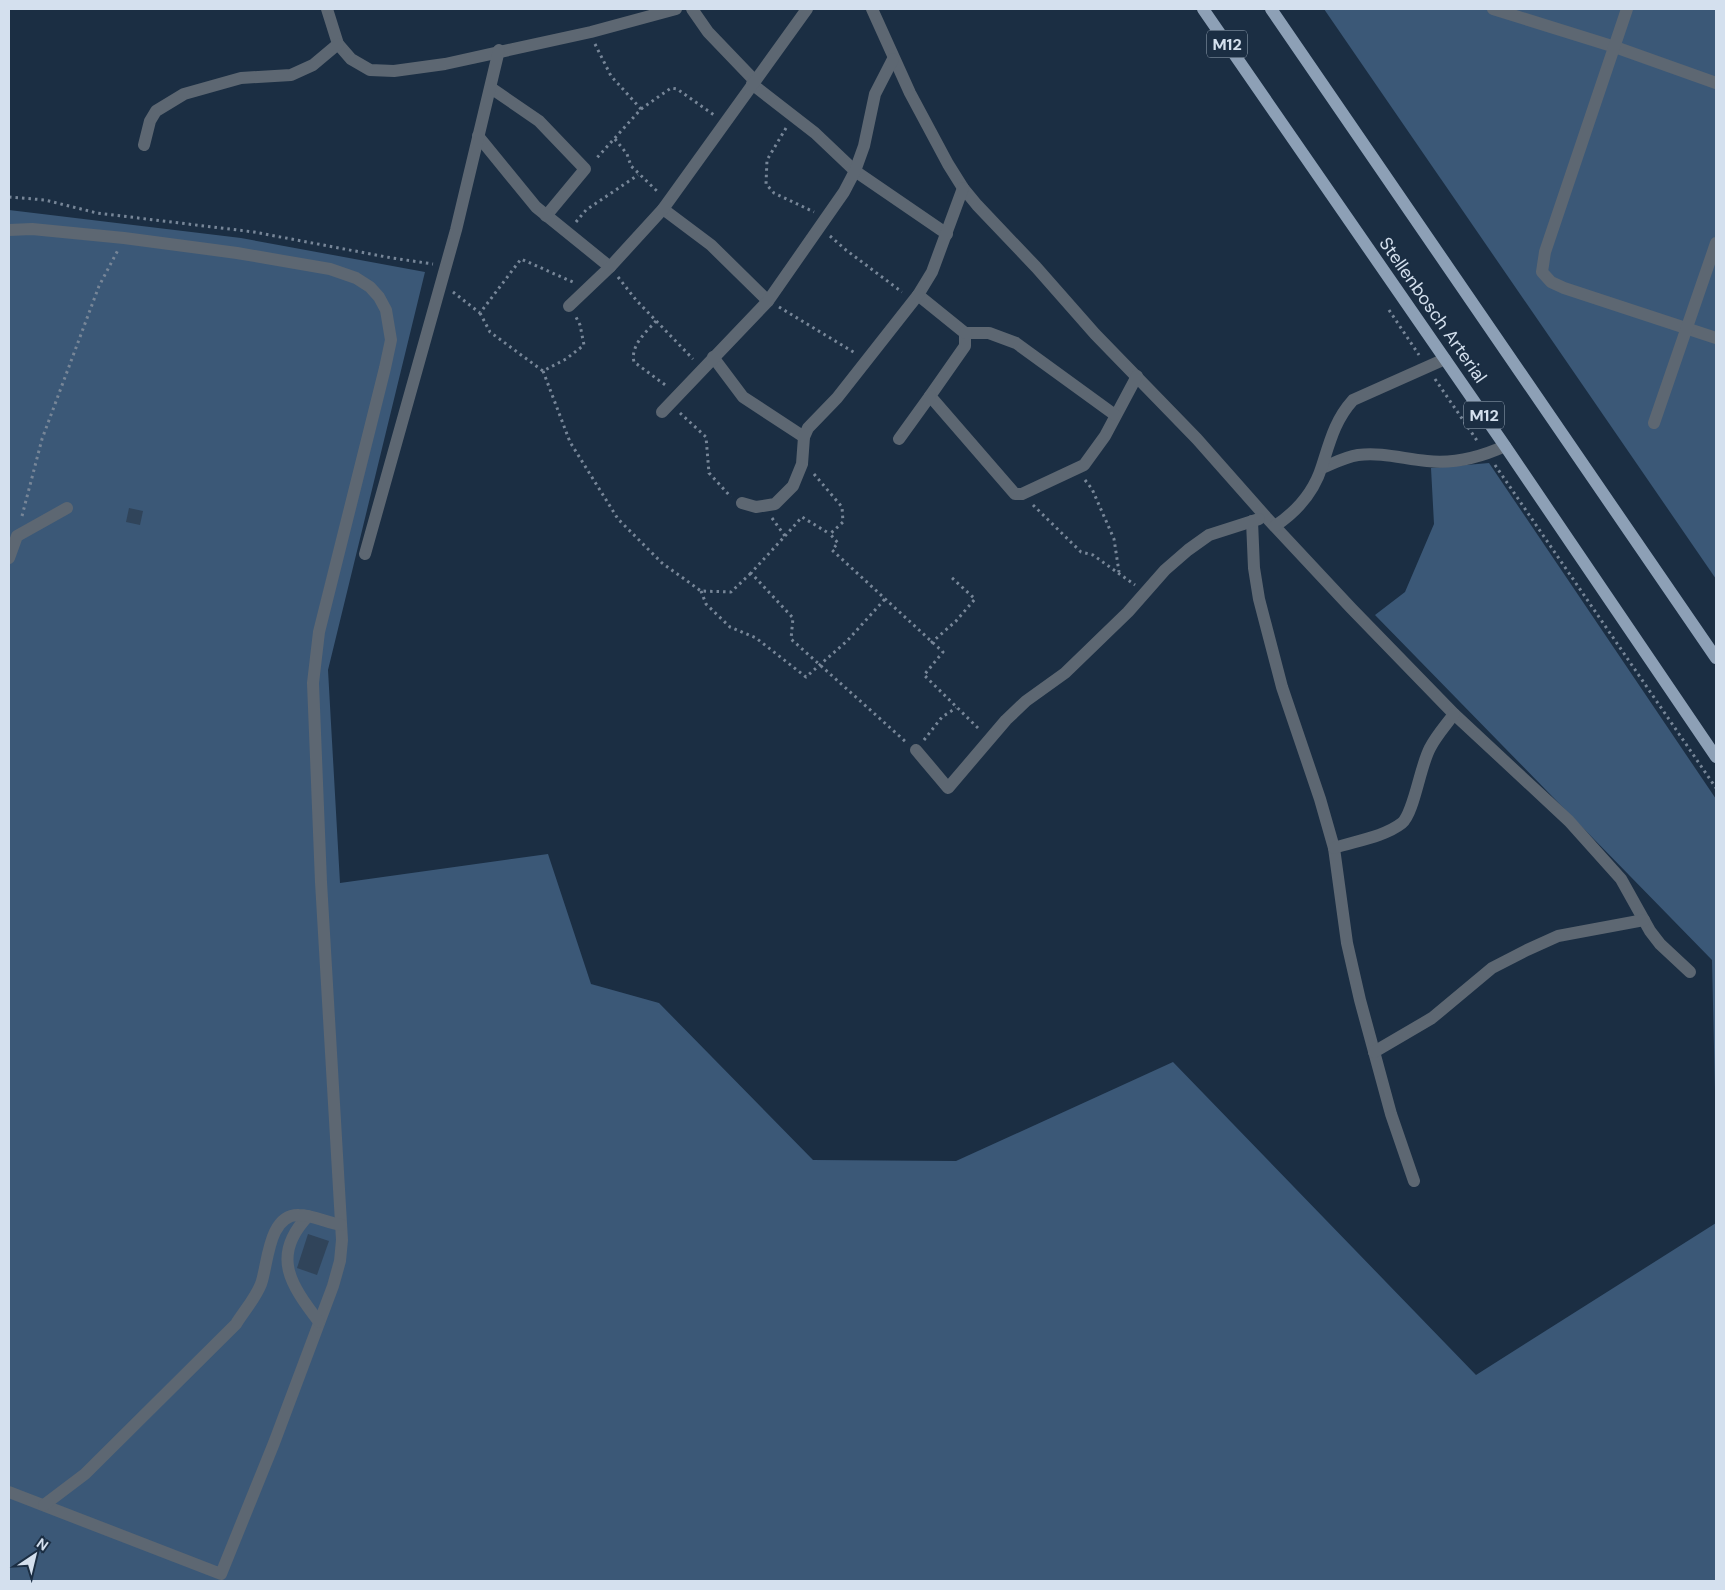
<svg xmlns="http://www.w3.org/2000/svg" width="1725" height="1590" font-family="'DM Sans',sans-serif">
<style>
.green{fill:#3b5877}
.building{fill:#30445a}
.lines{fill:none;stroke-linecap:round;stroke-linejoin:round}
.path{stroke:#778698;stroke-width:3;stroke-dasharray:2.5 4;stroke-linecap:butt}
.minor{stroke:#5d6772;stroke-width:12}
.major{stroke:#8da0b6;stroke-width:12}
.labels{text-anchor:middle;stroke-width:4;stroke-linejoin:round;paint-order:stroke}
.shield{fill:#1b2e43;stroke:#9cabbb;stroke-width:1}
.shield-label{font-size:16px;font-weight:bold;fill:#d4e0ee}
.street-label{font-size:18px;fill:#d4e0ee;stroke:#1b2e43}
</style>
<rect width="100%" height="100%" fill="#1b2e43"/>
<g class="green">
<polygon points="1324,9 1716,9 1716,579"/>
<polygon points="9,210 241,238 425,272 328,670 340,883 548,854 591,984 659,1003 813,1160 956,1161 1173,1062 1476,1375 1716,1223 1716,1581 9,1581"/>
<polygon points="1489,463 1716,799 1716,1135 1712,960 1375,615 1405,592 1434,524 1431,468"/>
</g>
<g class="building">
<polygon points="129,508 143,511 140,525 126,522"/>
<polygon points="308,1234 329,1241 317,1275 297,1268"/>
</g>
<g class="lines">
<g class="path">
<polyline points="595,44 611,76 641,109 595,160"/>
<polyline points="641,109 671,88 677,89 714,115"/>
<polyline points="786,128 767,160 766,184 774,193 814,212"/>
<polyline points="615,139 627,154 631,166 658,192"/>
<polyline points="9,197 45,200 97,213 254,232 392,258 433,264"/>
<polyline points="576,222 586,210 638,175"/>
<polyline points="830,236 846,250 902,292"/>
<polyline points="618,277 636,300 693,359"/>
<polyline points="453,292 480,313 521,259 575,283"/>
<polyline points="779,307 855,353"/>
<polyline points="1389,310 1419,355"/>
<polyline points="480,313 490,332 543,371 566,359 584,345 580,325 576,317"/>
<path d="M656,321C646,332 630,346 634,362L668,387"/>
<polyline points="543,371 570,442 618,519 662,563 701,591 731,592 751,573"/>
<polyline points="1435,379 1478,442"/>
<polyline points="680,413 706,437 709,473 731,497"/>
<polyline points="1495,465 1716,788"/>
<polyline points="814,474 842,507 843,522 830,534 838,543 832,550 943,652 924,675 980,730"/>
<polyline points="1085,480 1092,489 1114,539 1119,572"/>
<polyline points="1033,505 1081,552 1093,555 1135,585"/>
<polyline points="22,516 42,439 99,286 118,250"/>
<polyline points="772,518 785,536 751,573 793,618 791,639 906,742"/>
<polyline points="785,536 802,517 830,534"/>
<polyline points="701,591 706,604 730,627 756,638 806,677 847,641 885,599"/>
<polyline points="931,643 956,621 975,599 951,577"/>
<polyline points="924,740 942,717 956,708"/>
</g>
<g class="minor">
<polyline points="327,9 338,44 351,59 370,70 394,71 445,64 591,32 676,9"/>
<polyline points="692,9 708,32 754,80"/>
<polyline points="872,9 910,93 948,164 963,188 977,205 1036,267 1095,334 1197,439 1266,517 1351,608 1454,714 1569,821 1621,879 1650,931 1660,944 1690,972"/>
<polyline points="1493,9 1615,47 1716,83"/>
<polyline points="1627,9 1545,252 1542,272 1551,282 1564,288 1716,338"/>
<polyline points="752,84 815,133 855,171 947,234"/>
<polyline points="491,88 539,121 585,169 546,216"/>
<polyline points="478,136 536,207 610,267"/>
<polyline points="144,145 150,121 156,111 184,94 241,78 291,75 313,65 338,44"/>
<polyline points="663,209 711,245 768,301"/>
<polyline points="9,230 32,229 124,238 237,253 330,269 356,278 370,287 379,297 386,310 391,340 385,368 319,632 313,683 321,882 342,1240 340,1261 333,1286 274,1443 221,1574 9,1492"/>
<polyline points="918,295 965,333 965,346 930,396 1015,494 1022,494 1084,465 1105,436 1137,376"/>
<polyline points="569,306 610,267 663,209 807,9"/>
<polyline points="965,333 989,333 1016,343 1115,415"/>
<polyline points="713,357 743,397 804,437"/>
<polyline points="662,412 768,301 844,192 855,171 864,146 875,94 893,59"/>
<polyline points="1654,423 1716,243"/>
<polyline points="899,439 930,396"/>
<path d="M1322,468C1334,463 1345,457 1358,455C1382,452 1404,459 1427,461C1455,464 1481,457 1505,446"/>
<polyline points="742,503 756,507 775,504 793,486 802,464 804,437 808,428 837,398 918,295 932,272 963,188"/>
<polyline points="1252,521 1254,568 1259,599 1282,687 1320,799 1334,848 1347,943 1360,1000 1391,1114 1414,1181"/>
<path d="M1275,526C1296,512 1314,492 1322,466C1330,441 1335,420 1353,400L1445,359"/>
<polyline points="365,554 456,230 499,50"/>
<polyline points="9,558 17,536 67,508"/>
<polyline points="916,750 948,788 1006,720 1026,701 1065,673 1128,612 1165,570 1188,550 1209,535 1259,519"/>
<path d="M1334,848C1355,841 1384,837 1402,823C1414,813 1420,766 1430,748C1436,736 1446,725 1454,714"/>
<polyline points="1374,1052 1432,1018 1492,968 1527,950 1558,936 1644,920"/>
<path d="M308,1216C270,1256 291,1285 319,1322"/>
<path d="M44,1505L85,1474L236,1324C244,1311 255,1299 261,1284C268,1265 268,1214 299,1215C313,1215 328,1223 341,1225"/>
</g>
<g class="major">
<polyline points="1203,9 1505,446 1716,757"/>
<polyline points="1271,9 1716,658"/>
</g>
</g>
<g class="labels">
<g class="shield">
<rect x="1207" y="30.5" width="40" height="27" rx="4"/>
<rect x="1464" y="401.5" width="40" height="27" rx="4"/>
</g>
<g class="shield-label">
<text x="1227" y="50">M12</text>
<text x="1484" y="421">M12</text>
</g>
<g class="street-label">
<text transform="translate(1433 310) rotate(55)" y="6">Stellenbosch Arterial</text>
</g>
</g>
<rect width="1725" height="1590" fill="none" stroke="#d4e0ee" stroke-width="20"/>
<g transform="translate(35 1555) rotate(35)" stroke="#1b2e43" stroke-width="4" paint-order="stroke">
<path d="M0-4L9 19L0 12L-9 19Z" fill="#d4e0ee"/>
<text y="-8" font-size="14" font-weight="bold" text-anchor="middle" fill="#d4e0ee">N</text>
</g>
</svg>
